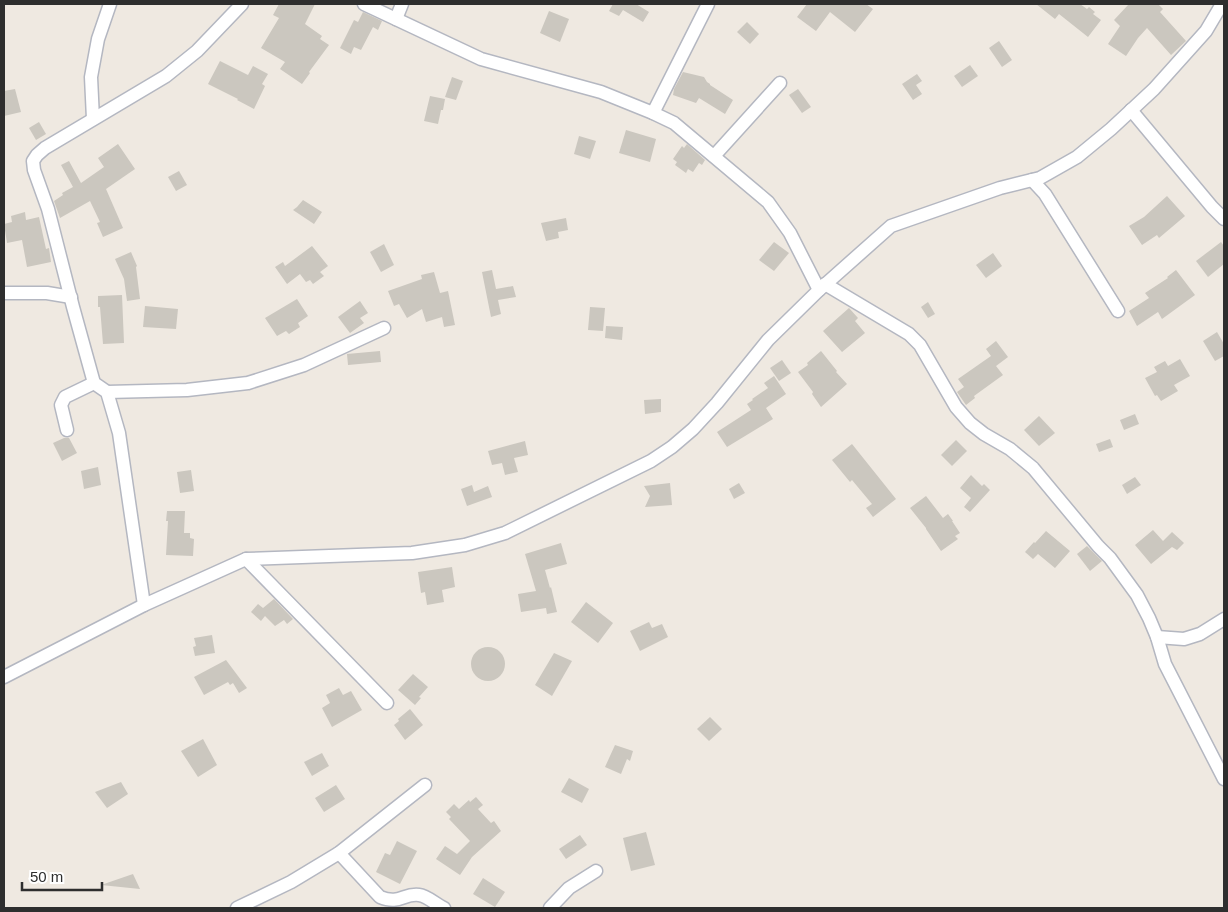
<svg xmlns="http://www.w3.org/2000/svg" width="1228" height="912" font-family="Arial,sans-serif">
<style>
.building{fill:#cbc7bf}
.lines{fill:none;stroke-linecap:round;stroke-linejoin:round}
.street-casing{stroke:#b4b7c1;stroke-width:15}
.street{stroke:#fff;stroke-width:12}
</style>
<rect width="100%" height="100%" fill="#efe9e1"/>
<g class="building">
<polygon points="279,4 315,4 305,24 322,36 320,39 329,45 309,72 310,73 302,84 280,69 285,62 261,48 279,18 273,15"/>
<polygon points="613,4 636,4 649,12 643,22 623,10 619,16 609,11"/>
<polygon points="807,4 866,4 873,9 855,32 830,12 816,31 797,17"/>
<polygon points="1036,4 1080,4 1087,9 1089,7 1095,12 1093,14 1101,20 1088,37 1059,14 1055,19"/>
<polygon points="1129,4 1158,4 1163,9 1160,12 1186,41 1171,55 1147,28 1138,38 1126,56 1108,44 1120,26 1114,20"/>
<polygon points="549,11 569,19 560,42 540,33"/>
<polygon points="363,12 382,21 378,30 373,27 361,50 354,47 351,54 340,48 354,20 358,22"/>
<polygon points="747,22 759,34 750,44 737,32"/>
<polygon points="999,41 1012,60 1002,67 989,48"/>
<polygon points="220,61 248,75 253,66 268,74 262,84 265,86 254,109 237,100 238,99 208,84"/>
<polygon points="970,65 978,76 962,87 954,76"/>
<polygon points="683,72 704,77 707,82 710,84 710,85 733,100 725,114 699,98 696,103 673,95 674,89"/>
<polygon points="917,74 922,81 916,85 922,94 913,100 902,84"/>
<polygon points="452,77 463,81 456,100 445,97"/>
<polygon points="15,89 21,112 4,116 4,91"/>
<polygon points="798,89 811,107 802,113 789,95"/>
<polygon points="430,96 445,99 443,110 441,110 438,124 424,121"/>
<polygon points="39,122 46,134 36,140 29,128"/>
<polygon points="626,130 656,139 650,162 619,153"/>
<polygon points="579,136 596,141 590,159 574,154"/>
<polygon points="118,144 135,169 106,189 123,228 103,237 97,223 100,222 90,201 60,218 54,201 63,195 62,193 73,187 61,165 69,161 81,183 104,167 98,158"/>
<polygon points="687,144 705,160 702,165 699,163 693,172 688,169 686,173 675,165 677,162 673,159 682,146 684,148"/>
<polygon points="179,171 187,185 176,191 168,177"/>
<polygon points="1167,196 1185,216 1159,238 1157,235 1142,245 1129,226 1144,217"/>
<polygon points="303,200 322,212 314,224 293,210 297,207"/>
<polygon points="25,212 26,220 39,217 46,249 49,248 51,262 27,267 22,240 7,243 4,224 12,222 11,216"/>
<polygon points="566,218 568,230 558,232 559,238 546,241 541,223"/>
<polygon points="774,242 789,253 774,271 759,260"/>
<polygon points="1221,242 1224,246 1224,264 1208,277 1196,261"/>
<polygon points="384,244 394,265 381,272 370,252"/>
<polygon points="312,246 328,266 320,272 324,276 313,284 310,280 306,282 300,274 287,284 275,267 283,262 285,266"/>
<polygon points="131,252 137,266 136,267 140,299 127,301 124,279 115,259"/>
<polygon points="993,253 1002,266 986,278 976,265"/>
<polygon points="492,270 496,289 513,286 516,297 498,300 501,314 491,317 482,272"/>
<polygon points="1176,270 1195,295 1162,319 1158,312 1137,326 1129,311 1149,298 1145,293 1168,278 1167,277"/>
<polygon points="434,272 440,293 448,291 455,325 444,327 442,317 426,322 422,309 407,318 399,304 394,306 388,291 422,279 421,275"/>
<polygon points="122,295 124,343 103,344 100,307 98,307 98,296"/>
<polygon points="297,299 308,316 298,323 300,327 289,334 286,331 277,336 265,318"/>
<polygon points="360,301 368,313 360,318 364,323 350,333 338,317"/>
<polygon points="928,302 935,314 928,318 921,307"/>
<polygon points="145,306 178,309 176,329 143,327"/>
<polygon points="590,307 605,308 603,331 588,330"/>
<polygon points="849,308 858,318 855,321 865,333 842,352 823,331"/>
<polygon points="606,326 623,327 622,340 605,338"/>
<polygon points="1217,332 1224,344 1224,356 1215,361 1203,341"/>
<polygon points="996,341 1008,357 996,366 1003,375 974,396 975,398 966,405 957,392 964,387 958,379 991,356 986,349"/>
<polygon points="380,351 381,362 348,365 347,354"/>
<polygon points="821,351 837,371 836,372 847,384 821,407 812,394 813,392 798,372 808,365 807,363"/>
<polygon points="1180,359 1190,376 1174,385 1178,391 1161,401 1157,395 1155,396 1145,378 1157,372 1154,367 1165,361 1168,366"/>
<polygon points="782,360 791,373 779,381 770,368"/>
<polygon points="774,376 786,394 766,408 773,419 727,447 717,432 751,410 747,404 753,400 752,399 768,388 764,383"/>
<polygon points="661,399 661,412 645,414 644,400"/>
<polygon points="1135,414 1139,424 1124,430 1120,420"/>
<polygon points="1039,416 1055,433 1039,446 1024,430"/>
<polygon points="64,438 69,438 77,453 62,461 53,443"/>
<polygon points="1110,439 1113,447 1099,452 1096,444"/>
<polygon points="956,440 967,451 952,466 941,455"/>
<polygon points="525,441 528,455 514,458 518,472 505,475 502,463 492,465 488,451"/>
<polygon points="852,444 896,499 873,517 866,508 872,504 852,480 850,482 832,460"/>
<polygon points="98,467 101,485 84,489 81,471"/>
<polygon points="191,470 194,491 180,493 177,472"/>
<polygon points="971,475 982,486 984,484 990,490 970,512 964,507 971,498 960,488"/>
<polygon points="1135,477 1141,485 1127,494 1122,485"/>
<polygon points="670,483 672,505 645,507 650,496 644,486"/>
<polygon points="739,483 745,493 734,499 729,489"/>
<polygon points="472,485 474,492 488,486 492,497 467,506 461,489"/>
<polygon points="926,496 943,518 948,514 953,521 952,521 960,533 955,536 958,539 941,551 926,529 926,528 910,508"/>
<polygon points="167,511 185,511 184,533 190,533 190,538 194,539 193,556 166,555 168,521 166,521"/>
<polygon points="1153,530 1163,541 1172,532 1184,543 1177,550 1172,547 1151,564 1135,545"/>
<polygon points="1046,531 1070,551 1055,568 1038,554 1033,559 1025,552 1034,542 1035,543"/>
<polygon points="561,543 567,564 545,570 550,588 551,587 557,612 547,614 546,608 521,612 518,594 536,591 525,554"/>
<polygon points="1087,546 1102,561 1090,571 1077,554"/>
<polygon points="452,567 455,587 442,590 444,602 427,605 425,592 421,593 418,572"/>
<polygon points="274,599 293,619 287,624 284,620 275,626 265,616 261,621 251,612 258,604 263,608"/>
<polygon points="586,602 613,623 598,643 571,622"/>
<polygon points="649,622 652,628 662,624 668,637 640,651 630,631"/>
<polygon points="212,635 215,653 195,656 193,647 196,646 194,638"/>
<circle cx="488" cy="664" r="17"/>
<polygon points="554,653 572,661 552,696 535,685"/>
<polygon points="226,660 247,688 239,693 233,683 230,685 228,682 204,695 194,677"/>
<polygon points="413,674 428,687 419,697 421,698 415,705 398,690"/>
<polygon points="339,688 343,695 351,691 362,710 332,727 322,708 330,703 326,695"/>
<polygon points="410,709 423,725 405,740 394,725 399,721 398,719"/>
<polygon points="710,717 722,729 709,741 697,729"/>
<polygon points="203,739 217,765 198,777 181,751"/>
<polygon points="615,745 633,751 630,761 627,759 621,774 605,767"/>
<polygon points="322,753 329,766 312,776 304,762"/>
<polygon points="569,778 589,789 582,803 561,792"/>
<polygon points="121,782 128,794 107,808 95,792"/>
<polygon points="336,785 345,799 324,812 315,798"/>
<polygon points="476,797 483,805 478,809 491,823 494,821 501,831 472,857 460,875 436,859 445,846 457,854 470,841 449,819 451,817 446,812 454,804 459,809 469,800 470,802"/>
<polygon points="646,832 655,865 631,871 623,838"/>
<polygon points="580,835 587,845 566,859 559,849"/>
<polygon points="397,841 417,851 400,884 376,872 385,853 390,855"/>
<polygon points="133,874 140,889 101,885"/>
<polygon points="483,878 505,892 495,907 473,894"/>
</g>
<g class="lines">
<g class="street-casing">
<g id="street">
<polyline points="364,4 481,59 601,92 653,113 674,123 768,202 790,233 819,290"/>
<polyline points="396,19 402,4"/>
<polyline points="1131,110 1212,207 1224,219"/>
<polyline points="653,113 708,4"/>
<polyline points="93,119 91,77 98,39 110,4"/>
<polyline points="714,156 780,83"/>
<polyline points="1032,180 1045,194 1118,311"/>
<polyline points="825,284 909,334 920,345 956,407 970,423 984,434 1010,449 1033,468 1098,546 1110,558 1137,595 1149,618 1157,637 1165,664 1224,779"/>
<polyline points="4,293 47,293 71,297"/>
<polyline points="107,392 187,390 248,383 304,365 384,328"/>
<polyline points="67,430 61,405 65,397 94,383"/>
<polyline points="246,559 387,703"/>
<polyline points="144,605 119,433 107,392 94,383 73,307 48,209 34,170 33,161 37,155 45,148 166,76 197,51 242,4"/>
<polyline points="1157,637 1184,639 1200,634 1224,619"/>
<polyline points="4,677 144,605 246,559 412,553 465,545 505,533 651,461 672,447 693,429 717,403 768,340 819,290 891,226 1000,188 1040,178 1077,157 1111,129 1154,89 1206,31 1222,4"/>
<path d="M339,853L380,897C400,905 403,893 419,895C428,896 436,905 444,908"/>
<polyline points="237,908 291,882 339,853 425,785"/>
<polyline points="550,908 569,888 596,871"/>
</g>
</g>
<use href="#street" class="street"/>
</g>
<rect width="1228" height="912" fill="none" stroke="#2e2e2e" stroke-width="10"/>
<path d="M22 882v8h80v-8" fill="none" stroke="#2e2e2e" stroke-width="2.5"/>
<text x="30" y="882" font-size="15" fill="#2e2e2e" stroke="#ffffff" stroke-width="4" paint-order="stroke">50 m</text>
</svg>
